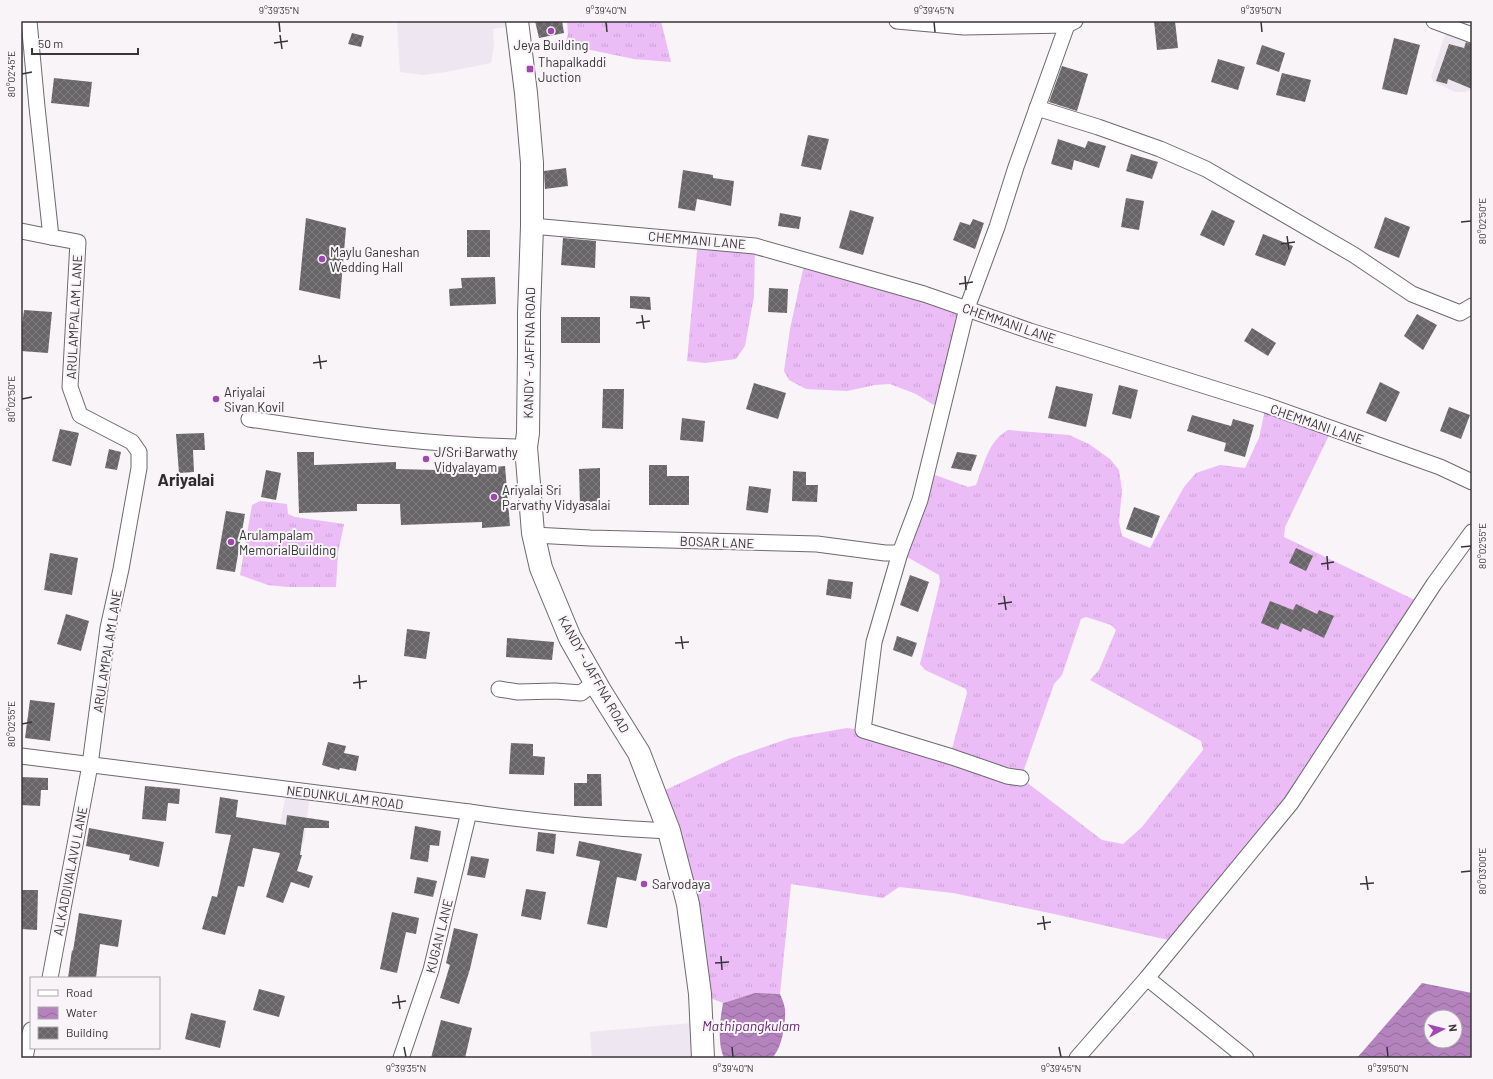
<svg xmlns="http://www.w3.org/2000/svg" width="1493" height="1079" font-family="Barlow,sans-serif">
<style>
.built{fill:#eee6f0}
.grass{fill:url(#grass-tufts);fill-rule:evenodd}
.water{fill:url(#water-waves);fill-rule:evenodd}
.building{fill:url(#building-cross-hatch)}
.lines{fill:none;stroke-linecap:round;stroke-linejoin:round}
.minor-casing{stroke:#6d6a6d;stroke-width:17}
.highway-casing{stroke:#6d6a6d;stroke-width:24}
.minor{stroke:#fff;stroke-width:15}
.highway{stroke:#fff;stroke-width:22}
.ticks{fill:none;stroke:#373537;stroke-width:1.5}
.poi-dot{fill:#a047b2;stroke:#f8f4f8;stroke-width:1.5}
.labels{text-anchor:middle;stroke-width:4;stroke-linejoin:round;paint-order:stroke}
.poi-label{font-size:13px;fill:#373537;stroke:#f8f4f8;text-anchor:start}
.street-label{font-size:13px;fill:#373537;stroke:#f8f4f8}
.water-label{font-size:14px;font-style:italic;fill:#64276f;stroke:#f8f4f8}
.district-label{font-size:17px;font-weight:bold;fill:#2e2c2f;stroke:#f8f4f8}
.neatline{fill:none;stroke:#373537;stroke-width:1.5}
.ticks-label{font-size:10px;text-anchor:middle;fill:#373537}
</style>
<defs>
<pattern id="grass-tufts" width="24" height="20" patternUnits="userSpaceOnUse"><rect width="24" height="20" fill="#ebbcf5"/><path d="M3 7l-1-3M5 7V3M7 7l1-3M15 17l-1-3M17 17v-4M19 17l1-3" fill="none" stroke="#caa2d3"/></pattern>
<pattern id="water-waves" width="16" height="10" patternUnits="userSpaceOnUse"><rect width="16" height="10" fill="#b483be"/><path d="M0 5q4-4 8 0t8 0" fill="none" stroke="#936c9b"/></pattern>
<pattern id="building-cross-hatch" width="8" height="8" patternUnits="userSpaceOnUse"><rect width="8" height="8" fill="#686568"/><path d="M0 0l8 8M0 8l8-8" fill="none" stroke="#7f7c7f"/></pattern>
</defs>
<rect width="100%" height="100%" fill="#f8f4f8"/>
<g class="built">
<polygon points="397,21 517,21 517,25 493,29 494,46 491,63 446,72 423,75 400,72"/>
<polygon points="1448,26 1472,35 1472,89 1465,92 1455,92 1434,82 1431,77"/>
<polygon points="287,790 310,793 304,843 293,848 276,843"/>
<polygon points="702,1022 703,1058 592,1058 590,1032"/>
</g>
<g class="grass">
<polygon points="567,21 661,21 671,62 634,59 586,49 564,49 568,34"/>
<polygon points="698,240 755,246 754,296 745,346 736,359 705,363 687,361"/>
<polygon points="805,260 967,308 942,408 932,404 916,394 890,384 875,385 847,391 806,389 789,380 784,371 790,329"/>
<path d="M1266,405L1332,429L1285,527L1284,537L1421,603L1291,803L1177,942L1054,914L953,893L899,887L883,898L791,884L780,994C760,993 742,996 723,1003L700,994L655,795L733,758L790,738L847,728L863,730L950,756L967,693L966,689L925,670L920,664L940,582L939,575L900,553L927,472L968,487L976,485C984,465 988,441 1008,430L1069,435L1089,444L1110,459L1119,470L1122,490L1119,522L1122,536L1150,548L1184,487L1196,473L1220,465L1245,468L1259,438ZM1086,617L1111,625L1116,630L1099,670L1090,680L1201,741L1203,750L1142,827L1123,844L1102,840L1021,778L1054,684L1062,675L1081,619Z"/>
<polygon points="260,501 287,504 288,514 295,517 344,524 338,553 336,587 287,587 268,585 240,575 252,505"/>
</g>
<g class="water">
<path d="M1422,983L1472,993V1058H1357ZM1431,1017H1455V1041H1431Z"/>
<path d="M755,993L780,994C782,999 784,1003 785,1009C786,1022 782,1049 772,1058H724C717,1042 720,1020 723,1003Z"/>
</g>
<g class="building">
<polygon points="535,21 562,21 564,33 539,38"/>
<polygon points="1154,21 1175,21 1178,48 1157,50"/>
<polygon points="352,33 364,36 361,47 348,44"/>
<polygon points="1394,38 1420,45 1407,95 1382,89"/>
<polygon points="1466,42 1472,44 1472,89 1448,79 1447,84 1436,81 1449,44 1464,48"/>
<polygon points="1262,45 1285,53 1279,72 1256,64"/>
<polygon points="1218,59 1245,67 1238,90 1211,82"/>
<polygon points="1062,66 1088,74 1077,111 1049,102"/>
<polygon points="1282,73 1311,80 1305,102 1276,95"/>
<polygon points="54,78 92,82 89,107 51,103"/>
<polygon points="808,135 829,139 821,170 801,166"/>
<polygon points="1058,139 1085,148 1088,141 1106,146 1099,168 1074,160 1072,170 1051,164"/>
<polygon points="1131,154 1158,162 1152,179 1126,171"/>
<polygon points="566,168 568,186 545,189 544,171"/>
<polygon points="683,170 713,175 713,178 734,181 731,206 697,199 695,211 678,208"/>
<polygon points="1126,198 1144,201 1139,230 1121,227"/>
<polygon points="850,210 874,217 863,255 839,248"/>
<polygon points="1212,210 1235,221 1224,246 1200,235"/>
<polygon points="780,213 801,217 799,229 778,226"/>
<polygon points="1385,217 1410,227 1399,258 1374,248"/>
<polygon points="306,218 346,228 340,299 299,290"/>
<polygon points="973,219 984,223 975,249 953,240 960,222 970,225"/>
<rect x="467" y="230" width="23" height="27"/>
<polygon points="1263,234 1293,246 1285,266 1255,255"/>
<polygon points="563,238 596,241 595,268 561,265"/>
<polygon points="495,277 496,304 450,306 449,289 462,288 461,278"/>
<polygon points="769,288 788,289 787,313 768,312"/>
<polygon points="630,296 650,297 651,310 630,308"/>
<polygon points="24,310 52,312 48,353 21,351 21,334"/>
<polygon points="1417,314 1437,325 1423,350 1404,336"/>
<rect x="561" y="317" width="39" height="26"/>
<polygon points="1252,328 1276,343 1268,356 1244,341"/>
<polygon points="1380,382 1400,392 1386,422 1366,413"/>
<polygon points="754,383 786,393 778,419 746,409"/>
<polygon points="1119,385 1138,390 1131,419 1112,414"/>
<polygon points="1056,386 1093,394 1086,427 1048,418"/>
<polygon points="603,389 624,389 623,429 602,428"/>
<polygon points="1449,407 1470,415 1461,439 1440,431"/>
<polygon points="1192,415 1231,426 1233,419 1254,425 1245,457 1224,451 1226,443 1187,431"/>
<polygon points="682,418 705,421 703,442 680,440"/>
<polygon points="60,429 79,433 71,466 52,461"/>
<polygon points="204,433 205,450 193,450 194,472 179,473 176,434"/>
<polygon points="109,449 121,452 117,470 105,468"/>
<polygon points="297,452 314,452 314,465 396,462 396,469 438,470 438,467 471,465 472,469 505,466 510,526 482,528 482,522 401,525 400,504 357,504 357,511 299,513"/>
<polygon points="957,452 977,455 971,471 951,468"/>
<polygon points="649,465 667,465 667,476 689,476 689,505 649,505"/>
<polygon points="600,468 600,505 580,506 579,469"/>
<polygon points="266,470 281,473 276,500 261,497"/>
<polygon points="793,471 806,472 806,485 818,485 817,502 792,501"/>
<polygon points="749,486 771,489 768,513 746,510"/>
<polygon points="1134,507 1160,516 1152,538 1126,529"/>
<polygon points="226,511 245,514 235,572 216,569"/>
<polygon points="1296,548 1313,556 1306,571 1289,563"/>
<polygon points="50,553 78,558 72,595 44,590"/>
<polygon points="910,575 929,582 918,612 900,605"/>
<polygon points="828,579 853,582 851,599 826,595"/>
<polygon points="1270,601 1293,610 1296,604 1317,614 1319,610 1334,616 1324,638 1303,628 1301,632 1281,623 1278,630 1261,623"/>
<polygon points="66,614 89,621 81,651 57,644"/>
<polygon points="407,629 430,632 426,659 404,656"/>
<polygon points="897,636 917,643 912,657 893,650"/>
<polygon points="507,638 554,642 552,660 506,657"/>
<polygon points="30,700 55,703 50,741 25,738"/>
<polygon points="328,742 346,746 344,753 359,756 356,771 340,768 339,770 322,765"/>
<polygon points="511,743 533,744 533,756 545,757 544,775 509,774"/>
<polygon points="587,774 601,774 602,806 574,806 574,783 587,783"/>
<polygon points="21,777 48,778 48,790 41,790 40,806 21,805"/>
<polygon points="145,786 180,789 179,804 168,803 166,821 142,819"/>
<polygon points="220,797 238,800 236,817 286,825 287,815 329,821 329,828 304,828 300,855 302,855 297,871 313,876 309,888 291,882 283,903 266,897 280,853 253,848 244,887 238,886 225,935 202,929 212,896 217,897 231,835 215,833"/>
<polygon points="415,826 441,831 439,846 430,845 428,862 410,859"/>
<polygon points="89,828 164,842 159,867 129,860 130,855 86,846"/>
<polygon points="538,832 556,834 554,854 536,851"/>
<polygon points="579,841 642,854 636,881 617,877 607,928 587,924 600,861 576,856"/>
<polygon points="471,856 489,859 485,878 467,875"/>
<polygon points="417,877 437,881 433,897 414,893"/>
<polygon points="526,889 546,892 541,920 521,916"/>
<polygon points="21,890 38,890 37,930 21,929"/>
<polygon points="392,912 419,918 416,934 406,932 397,973 380,969"/>
<polygon points="79,913 122,920 118,947 100,944 96,978 68,978 72,950 73,951"/>
<polygon points="454,928 478,934 470,969 459,1004 440,998 450,965 446,963"/>
<polygon points="259,989 285,996 279,1017 253,1010"/>
<polygon points="191,1013 226,1021 220,1048 185,1039"/>
<polygon points="441,1020 472,1028 465,1058 431,1058"/>
</g>
<g class="lines">
<g class="minor-casing">
<g id="minor">
<polyline points="29,21 37,107 51,237 78,242 70,387 80,415 132,442 139,452 139,468 121,569 108,628 90,765 50,978"/>
<polyline points="897,21 964,27 1067,25 1075,21"/>
<polyline points="1434,21 1472,35"/>
<polyline points="1037,108 1098,127 1160,149 1206,169 1354,255 1412,294 1460,313 1472,306"/>
<polyline points="532,226 755,246 924,294 1030,331 1266,405 1440,467 1472,482"/>
<polyline points="21,231 51,237"/>
<path d="M249,419C341,433 433,446 526,447"/>
<polyline points="534,535 590,538 817,544 885,553 900,553"/>
<polyline points="499,689 518,692 555,691 581,693 595,682"/>
<path d="M21,756L469,812C536,822 602,828 669,831"/>
<polyline points="1021,778 1007,776 952,757 863,730 874,642 900,553 920,500 967,308 997,227 1016,167 1067,25"/>
<polyline points="1147,978 1246,1058"/>
<polyline points="25,1058 29,1037 31,1030"/>
<polyline points="401,1058 431,970 469,812"/>
<polyline points="1077,1058 1147,978 1291,803 1434,584 1472,532"/>
</g>
</g>
<g class="highway-casing">
<polyline id="highway" points="517,21 526,93 532,163 532,226 529,314 529,352 528,433 526,447 533,533 541,568 570,638 599,689 639,753 669,831 688,904 700,994 703,1058"/>
</g>
<use href="#minor" class="minor"/>
<use href="#highway" class="highway"/>
</g>
<path class="ticks" d="M279,22L280,32M606,22L607,32M934,22L935,32M1261,22L1262,32M280,35L282,49M274,43L288,41M22,74L32,72M1461,222L1471,221M1287,236L1289,250M1281,244L1295,242M965,276L966,290M959,284L973,282M642,315L644,329M636,323L650,321M319,355L321,369M313,363L327,361M22,399L32,397M1461,547L1471,546M1327,556L1328,570M1321,564L1334,562M1004,596L1006,610M998,604L1012,602M681,636L683,649M675,643L689,642M359,675L360,689M353,683L367,681M22,724L32,722M1461,872L1471,871M1366,876L1368,890M1360,884L1374,883M1043,916L1045,930M1037,924L1051,922M721,956L722,970M715,963L729,962M398,995L400,1009M392,1003L406,1001M404,1047L406,1057M732,1047L733,1057M1059,1047L1061,1057M1387,1047L1388,1057"/>
<g class="poi-dot">
<circle cx="551" cy="31" r="4"/>
<rect x="526" y="65" width="8" height="8" rx="2"/>
<circle cx="322" cy="259" r="4"/>
<circle cx="216" cy="399" r="4"/>
<circle cx="426" cy="459" r="4"/>
<circle cx="494" cy="497" r="4"/>
<circle cx="231" cy="542" r="4"/>
<circle cx="644" cy="884" r="4"/>
</g>
<g class="labels">
<g class="poi-label">
<text x="551" y="50" text-anchor="middle">Jeya Building</text>
<text x="538" y="67">Thapalkaddi<tspan x="538" dy="15">Juction</tspan></text>
<text x="330" y="257">Maylu Ganeshan<tspan x="330" dy="15">Wedding Hall</tspan></text>
<text x="224" y="397">Ariyalai<tspan x="224" dy="15">Sivan Kovil</tspan></text>
<text x="434" y="457">J/Sri Barwathy<tspan x="434" dy="15">Vidyalayam</tspan></text>
<text x="502" y="495">Ariyalai Sri<tspan x="502" dy="15">Parvathy Vidyasalai</tspan></text>
<text x="239" y="540">Arulampalam<tspan x="239" dy="15">MemorialBuilding</tspan></text>
<text x="652" y="889">Sarvodaya</text>
</g>
<g class="street-label">
<text transform="translate(697 240) rotate(5)" y="5">CHEMMANI LANE</text>
<text transform="translate(74 317) rotate(-87)" y="5">ARULAMPALAM LANE</text>
<text transform="translate(1009 323) rotate(19)" y="5">CHEMMANI LANE</text>
<text transform="translate(529 353) rotate(-89)" y="5">KANDY - JAFFNA ROAD</text>
<text transform="translate(1317 424) rotate(19)" y="5">CHEMMANI LANE</text>
<text transform="translate(717 542) rotate(2)" y="5">BOSAR LANE</text>
<text transform="translate(107 651) rotate(-81)" y="5">ARULAMPALAM LANE</text>
<text transform="translate(594 674) rotate(61)" y="5">KANDY - JAFFNA ROAD</text>
<text transform="translate(345 797) rotate(7)" y="5">NEDUNKULAM ROAD</text>
<text transform="translate(70 871) rotate(-79)" y="5">ALKADDIVALAVU LANE</text>
<text transform="translate(439 936) rotate(-76)" y="5">KUGAN LANE</text>
</g>
<g class="water-label">
<text x="751" y="1031">Mathipangkulam</text>
</g>
<g class="district-label">
<text x="186" y="486">Ariyalai</text>
</g>
</g>
<rect width="1493" height="1079" fill="none" stroke="#f8f4f8" stroke-width="44"/>
<rect x="30" y="977" width="130" height="72" fill="#f8f4f8" stroke="#aba8ab"/>
<rect x="38" y="990" width="20" height="6" fill="#ffffff" stroke="#aba8ab"/>
<text x="66" y="997" font-size="12" fill="#373537">Road</text>
<rect x="38" y="1007" width="20" height="12" fill="url(#water-waves)" stroke="#aba8ab"/>
<text x="66" y="1017" font-size="12" fill="#373537">Water</text>
<rect x="38" y="1027" width="20" height="12" fill="url(#building-cross-hatch)" stroke="#aba8ab"/>
<text x="66" y="1037" font-size="12" fill="#373537">Building</text>
<g transform="translate(1443 1029) rotate(83)"><circle r="19" fill="#f8f4f8" stroke="#aba8ab"/>
<path d="M0-3L7 15L0 10L-7 15Z" fill="#a047b2"/>
<text y="-6" font-size="11" font-weight="bold" text-anchor="middle" fill="#373537">N</text>
</g>
<path d="M32 48v6h106v-6" fill="none" stroke="#373537" stroke-width="2"/>
<text x="38" y="48" font-size="12" fill="#373537" stroke="#f8f4f8" stroke-width="3" paint-order="stroke">50 m</text>
<rect x="22" y="22" width="1449" height="1035" class="neatline"/>
<g class="ticks-label">
<text x="279" y="14">9°39'35"N</text>
<text x="606" y="14">9°39'40"N</text>
<text x="934" y="14">9°39'45"N</text>
<text x="1261" y="14">9°39'50"N</text>
<text transform="translate(11 74) rotate(-90)" y="4">80°02'45"E</text>
<text transform="translate(1482 221) rotate(-90)" y="4">80°02'50"E</text>
<text transform="translate(11 399) rotate(-90)" y="4">80°02'50"E</text>
<text transform="translate(1482 546) rotate(-90)" y="4">80°02'55"E</text>
<text transform="translate(11 724) rotate(-90)" y="4">80°02'55"E</text>
<text transform="translate(1482 871) rotate(-90)" y="4">80°03'00"E</text>
<text x="406" y="1072">9°39'35"N</text>
<text x="733" y="1072">9°39'40"N</text>
<text x="1061" y="1072">9°39'45"N</text>
<text x="1388" y="1072">9°39'50"N</text>
</g>
</svg>
